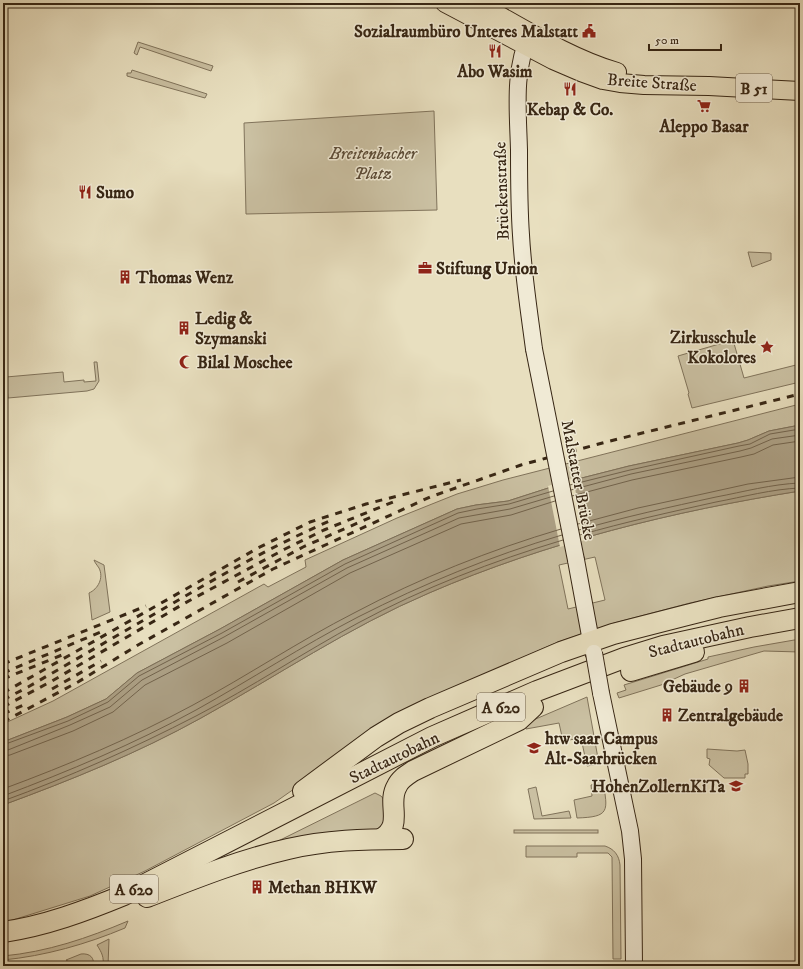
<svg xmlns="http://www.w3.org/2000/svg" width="803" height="969" font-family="'IM FELL DW Pica',serif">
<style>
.green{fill:#cac0a2;stroke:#80735b;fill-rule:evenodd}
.water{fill:#aca085;stroke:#7d6f58}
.pier{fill:#e8dfbf}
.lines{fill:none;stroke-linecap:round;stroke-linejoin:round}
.shore{stroke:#72634c;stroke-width:1}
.secondary-casing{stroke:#372614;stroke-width:18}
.primary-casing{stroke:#372614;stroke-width:20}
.motorway-casing{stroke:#372614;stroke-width:22}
.secondary{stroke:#f0ead5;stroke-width:16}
.primary{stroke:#e8dfbf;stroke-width:18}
.motorway{stroke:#e8dfbf;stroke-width:20}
.rail{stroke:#372614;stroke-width:3;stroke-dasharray:7 7;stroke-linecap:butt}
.secondary-bridge-casing{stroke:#372614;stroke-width:18;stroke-linecap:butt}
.secondary-bridge{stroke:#f0ead5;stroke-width:16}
.labels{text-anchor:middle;stroke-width:3;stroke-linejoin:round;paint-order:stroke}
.shield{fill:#f0ead5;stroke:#6e614e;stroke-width:1}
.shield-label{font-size:16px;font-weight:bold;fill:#372614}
.poi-label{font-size:17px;font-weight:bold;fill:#372614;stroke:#f0ead5;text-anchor:start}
.street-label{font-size:17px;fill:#372614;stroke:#f0ead5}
.park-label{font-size:17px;font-style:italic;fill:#5c4c38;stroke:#f0ead5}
</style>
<rect width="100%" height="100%" fill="#e8dfbf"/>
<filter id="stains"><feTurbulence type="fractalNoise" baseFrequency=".005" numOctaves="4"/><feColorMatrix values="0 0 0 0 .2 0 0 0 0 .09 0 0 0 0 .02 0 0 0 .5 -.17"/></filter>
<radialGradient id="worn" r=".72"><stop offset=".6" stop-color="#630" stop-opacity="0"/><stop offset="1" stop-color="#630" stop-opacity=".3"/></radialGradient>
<g class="green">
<polygon points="138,42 213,66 211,71 140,47 137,55 134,53"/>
<polygon points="132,70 204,93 207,94 205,98 127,76 127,73 131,73"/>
<polygon points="434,111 437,210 246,214 244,123"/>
<polygon points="748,252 771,253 771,260 752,267"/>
<polygon points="733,340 744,378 800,364 800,382 692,408 688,394 689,393 678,356"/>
<polygon points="94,362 97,362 99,381 94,389 87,391 8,398 6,377 63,372 64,382 84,380 84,382 96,381"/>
<polygon points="800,404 800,425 769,431 748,440 738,443 629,466 570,481 508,501 476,505 457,509 343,560 220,629 137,673 106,699 67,717 3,742 3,724 53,701 264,584 268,587 306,567 305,560 397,518 457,494 503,480"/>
<path d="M800,491V581L768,586L690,603L614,623L558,642L411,707L274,803L145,871L90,896L3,923V805C71,780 138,753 201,718C277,676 349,627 429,593C547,542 674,511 800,491ZM595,557L605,600L568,609L559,565Z"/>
<path d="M94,560L104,565L110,612L92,620L89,593C98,589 104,578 99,568C97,565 95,563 94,560Z"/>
<polygon points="800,639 800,652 764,651 685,674 661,685 619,698 617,693 626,690 624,685 708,659 708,657 754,647"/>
<polygon points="587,697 599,764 587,766 581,738 563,741 559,723 526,729 524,724"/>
<polygon points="707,749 737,751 745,750 748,764 748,774 745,774 745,778 724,778 709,765 710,759 707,758"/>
<path d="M603,782C608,811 610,817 577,818L574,800L592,796L591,785Z"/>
<polygon points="536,787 542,816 569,811 571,818 534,819 528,789"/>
<polygon points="375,793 381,796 386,802 384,831 258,851"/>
<rect x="514" y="830" width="84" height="3"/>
<path d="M526,846H605C614,849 619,855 620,865L621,959H613L612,857L608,853H577V857H526Z"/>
<path d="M128,921L125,928C87,944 45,956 3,960V956C47,952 88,938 128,921Z"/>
<path d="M109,939L108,966H103C104,957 102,953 97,945Z"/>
<path d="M81,954C90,953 95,958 93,966H76L66,960Z"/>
</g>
<path class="water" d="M800,425V491C674,511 547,542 429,593C349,627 277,676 201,718C138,753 71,780 3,805V742L67,717L106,699L137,673L220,629L343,560L457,509L476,505L508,501L570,481L629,466L738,443L748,440L769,431Z"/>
<polygon class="pier" points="573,478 585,540 560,547 548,486"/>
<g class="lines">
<g class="shore">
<polyline points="570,485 630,470 739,446 750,444 770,434 800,429"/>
<polyline points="571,490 631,474 740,451 751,448 772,439 800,435"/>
<polyline points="572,496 632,480 741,457 754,454 773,445 800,441"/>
<polyline points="578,524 638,508 698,495 748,484 800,477"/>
<path d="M579,530C624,517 670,507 716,497C743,492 772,484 800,483"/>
<path d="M580,535C625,522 671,512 716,502C743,497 772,489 800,488"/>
<polyline points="3,745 68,721 108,702 139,676 222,633 345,564 458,513 477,509 509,504 553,491"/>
<polyline points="3,750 8,750 70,725 110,707 142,680 224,637 347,568 459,518 510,509 554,496"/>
<polyline points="3,756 10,755 73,731 113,712 145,685 227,643 350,573 461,524 511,515 555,501"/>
<path d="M3,789C68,765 132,738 193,705C247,676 299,641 354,613C420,578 490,550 561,529"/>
<path d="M3,796C69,771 134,744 196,710C250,680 302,646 358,617C423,584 491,556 562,535"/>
<path d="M3,801C69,777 134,748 196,716C252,687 304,652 358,623C423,588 493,561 563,540"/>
</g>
<g class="secondary-casing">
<g id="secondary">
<path d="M530,34C513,70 518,111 519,150C519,178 519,207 521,235C523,273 529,311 534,349"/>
<polyline points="576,560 593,652"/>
<polyline points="601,693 630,831 633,859 634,966"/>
</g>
</g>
<g class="primary-casing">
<g id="primary">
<polyline points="445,3 553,60 581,72 603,80 620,83 644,85 709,86 800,91"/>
<path d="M477,3C521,27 569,58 617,72"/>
</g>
</g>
<g class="motorway-casing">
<g id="motorway">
<polyline points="631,671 694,652"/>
<polyline points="303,791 376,737 399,723 430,708 561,652 613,634 687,615 719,607 800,592"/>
<path d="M381,839C405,825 386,804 397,786C400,779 407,775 413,771L519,720L533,707"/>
<path d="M147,897C193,879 240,860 288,849C326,840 365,839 403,839"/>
<path d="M3,932C45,926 85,911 124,895L432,737L537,691L624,658L663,646L750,627L800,618"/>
</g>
</g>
<use href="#secondary" class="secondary"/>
<use href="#primary" class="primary"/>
<use href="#motorway" class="motorway"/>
<g class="rail">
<polyline points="238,582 303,547 376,515"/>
<polyline points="3,664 146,606"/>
<polyline points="3,673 103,631"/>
<polyline points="3,679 62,655"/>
<polyline points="52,689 101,661"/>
<polyline points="3,693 258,548 310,522 366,504 461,480"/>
<path d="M3,700L28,687C75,660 123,632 170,605C223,574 276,544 332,520"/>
<polyline points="3,707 52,681 185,603 285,549 324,530 393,502"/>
<polyline points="3,714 28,703"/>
<polyline points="3,722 78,682 138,645 273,569 430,497 521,465 606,442 800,394"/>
</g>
<g class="secondary-bridge-casing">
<g id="secondary-bridge">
<polyline points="534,349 576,560"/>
<polyline points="594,653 601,693"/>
</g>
</g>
<use href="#secondary-bridge" class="secondary-bridge"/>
</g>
<defs>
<g id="civic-bare" transform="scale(1.08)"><path d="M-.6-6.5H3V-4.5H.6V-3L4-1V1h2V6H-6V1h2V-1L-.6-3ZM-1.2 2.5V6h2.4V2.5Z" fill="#8f2418" stroke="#f0ead5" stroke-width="2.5" paint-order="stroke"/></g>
<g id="restaurant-bare" transform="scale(1.08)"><path d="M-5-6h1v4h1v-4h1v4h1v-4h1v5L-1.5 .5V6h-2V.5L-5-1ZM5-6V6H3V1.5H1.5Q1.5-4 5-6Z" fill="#8f2418" stroke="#f0ead5" stroke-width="2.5" paint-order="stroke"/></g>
<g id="supermarket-bare" transform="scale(1.08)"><path d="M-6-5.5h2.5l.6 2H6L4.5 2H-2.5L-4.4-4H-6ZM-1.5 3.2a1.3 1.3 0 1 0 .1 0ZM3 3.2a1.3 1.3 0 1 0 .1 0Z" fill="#8f2418" stroke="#f0ead5" stroke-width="2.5" paint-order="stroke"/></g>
<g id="office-bare" transform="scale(1.08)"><path d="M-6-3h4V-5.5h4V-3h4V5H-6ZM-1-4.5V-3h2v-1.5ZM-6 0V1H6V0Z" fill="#8f2418" stroke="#f0ead5" stroke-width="2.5" paint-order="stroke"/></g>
<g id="building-bare" transform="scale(1.08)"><path d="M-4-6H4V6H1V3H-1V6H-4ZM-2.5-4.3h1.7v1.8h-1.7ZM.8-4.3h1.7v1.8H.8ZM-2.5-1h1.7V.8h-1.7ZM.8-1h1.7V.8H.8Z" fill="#8f2418" stroke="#f0ead5" stroke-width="2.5" paint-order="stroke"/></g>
<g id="sight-bare" transform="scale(1.08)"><path d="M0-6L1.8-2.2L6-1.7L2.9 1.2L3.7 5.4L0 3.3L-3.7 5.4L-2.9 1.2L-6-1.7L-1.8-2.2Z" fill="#8f2418" stroke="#f0ead5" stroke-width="2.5" paint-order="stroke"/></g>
<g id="mosque-bare" transform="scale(1.08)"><path d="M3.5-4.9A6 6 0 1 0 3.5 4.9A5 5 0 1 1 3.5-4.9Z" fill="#8f2418" stroke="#f0ead5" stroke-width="2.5" paint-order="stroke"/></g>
<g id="university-bare" transform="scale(1.08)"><path d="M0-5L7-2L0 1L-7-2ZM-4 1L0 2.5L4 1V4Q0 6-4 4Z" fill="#8f2418" stroke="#f0ead5" stroke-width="2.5" paint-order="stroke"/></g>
<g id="school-bare" transform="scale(1.08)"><path d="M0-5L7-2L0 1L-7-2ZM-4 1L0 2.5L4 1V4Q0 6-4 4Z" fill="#8f2418" stroke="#f0ead5" stroke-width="2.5" paint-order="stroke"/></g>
</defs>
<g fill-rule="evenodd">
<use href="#civic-bare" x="589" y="31"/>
<use href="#restaurant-bare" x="495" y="51"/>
<use href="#restaurant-bare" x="570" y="89"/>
<use href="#supermarket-bare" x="704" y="106"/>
<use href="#restaurant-bare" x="85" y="192"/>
<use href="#office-bare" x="425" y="268"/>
<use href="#building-bare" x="125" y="277"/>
<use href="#building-bare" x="184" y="328"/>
<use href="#sight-bare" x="767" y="347"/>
<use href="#mosque-bare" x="186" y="362"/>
<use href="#building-bare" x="744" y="686"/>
<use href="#building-bare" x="667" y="715"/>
<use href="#university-bare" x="534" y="748"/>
<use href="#school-bare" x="736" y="786"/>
<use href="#building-bare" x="257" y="887"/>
</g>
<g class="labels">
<g class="shield">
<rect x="736" y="74" width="36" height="28" rx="3"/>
<rect x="477" y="693" width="48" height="28" rx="3"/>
<rect x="110" y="875" width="48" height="28" rx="3"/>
</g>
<g class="shield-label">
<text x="754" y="94">B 51</text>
<text x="501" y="713">A 620</text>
<text x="134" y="895">A 620</text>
</g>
<g class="poi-label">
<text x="578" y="37" text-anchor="end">Sozialraumbüro Unteres Malstatt</text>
<text x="495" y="77" text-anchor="middle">Abo Wasim</text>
<text x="570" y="115" text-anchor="middle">Kebap &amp; Co.</text>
<text x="704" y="132" text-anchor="middle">Aleppo Basar</text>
<text x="96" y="198">Sumo</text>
<text x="436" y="274">Stiftung Union</text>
<text x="136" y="283">Thomas Wenz</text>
<text x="195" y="324">Ledig &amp;<tspan x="195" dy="20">Szymanski</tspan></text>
<text x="756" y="343" text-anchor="end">Zirkusschule<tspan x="756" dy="20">Kokolores</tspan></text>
<text x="197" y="368">Bilal Moschee</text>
<text x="733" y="692" text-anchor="end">Gebäude 9</text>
<text x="678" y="721">Zentralgebäude</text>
<text x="545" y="744">htw saar Campus<tspan x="545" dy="20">Alt-Saarbrücken</tspan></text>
<text x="725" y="792" text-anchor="end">HohenZollernKiTa</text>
<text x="268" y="893">Methan BHKW</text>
</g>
<g class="street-label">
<text transform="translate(652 82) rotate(4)" y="6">Breite Straße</text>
<text transform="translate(501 191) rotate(-92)" y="6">Brückenstraße</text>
<text transform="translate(579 480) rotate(79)" y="6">Malstatter Brücke</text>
<text transform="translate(696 640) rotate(-14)" y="6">Stadtautobahn</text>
<text transform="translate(394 757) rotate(-26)" y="6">Stadtautobahn</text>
</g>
<g class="park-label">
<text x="373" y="159">Breitenbacher<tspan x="373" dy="20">Platz</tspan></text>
</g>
</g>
<rect width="803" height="969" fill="none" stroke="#e8dfbf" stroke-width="16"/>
<rect x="4" y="4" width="795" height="961" fill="none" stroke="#372614" stroke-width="2"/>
<rect x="8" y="8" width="787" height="953" fill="none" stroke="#372614"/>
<path d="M649 44v6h72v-6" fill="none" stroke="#372614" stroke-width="2"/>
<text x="655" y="44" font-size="12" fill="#372614" stroke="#f0ead5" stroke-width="3" paint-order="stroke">50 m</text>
<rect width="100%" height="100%" filter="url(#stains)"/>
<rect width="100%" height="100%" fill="url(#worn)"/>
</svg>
